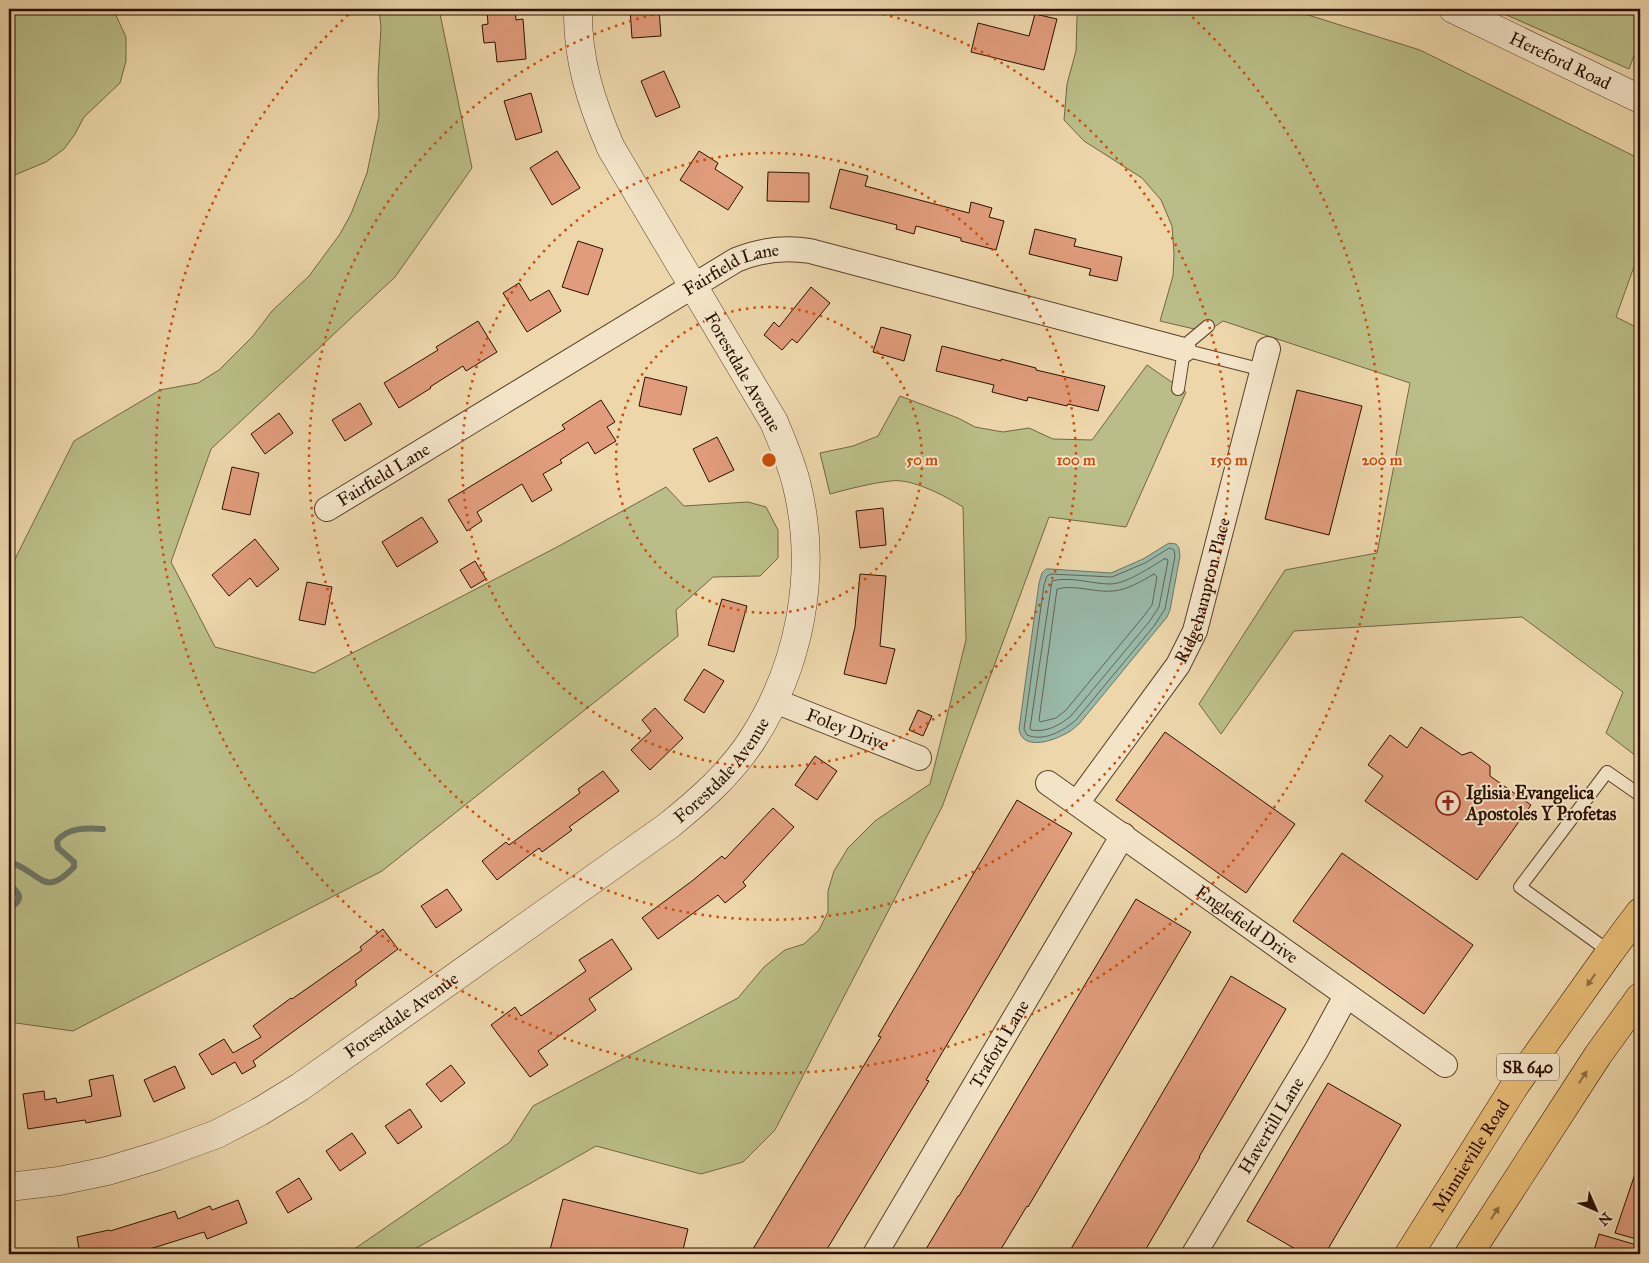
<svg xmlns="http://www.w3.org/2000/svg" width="1649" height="1263" font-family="'IM FELL Great Primer',serif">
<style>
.green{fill:#babd87;stroke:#726644}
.water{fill:#99b9a9;stroke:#6d7565}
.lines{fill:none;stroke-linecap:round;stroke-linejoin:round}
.shore{stroke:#626454;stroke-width:1}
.stream{stroke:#6d7565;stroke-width:6}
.building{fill:#e09c7c;stroke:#2a0f00}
.service-casing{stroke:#5a412a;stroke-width:14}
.minor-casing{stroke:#5a412a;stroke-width:26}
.tertiary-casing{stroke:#5a412a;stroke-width:29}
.primary-casing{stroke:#2a0f00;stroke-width:29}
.service{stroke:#f3e4c8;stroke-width:12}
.minor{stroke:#f3e4c8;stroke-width:24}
.tertiary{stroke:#f3e4c8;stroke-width:28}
.primary{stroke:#e6bb75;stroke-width:28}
.oneway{fill:#916e40}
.ring{fill:none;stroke:#cc4e0a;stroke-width:2.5;stroke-dasharray:2.5 5}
.labels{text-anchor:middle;stroke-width:4;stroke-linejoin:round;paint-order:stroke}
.shield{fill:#f3e4c8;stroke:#664f3c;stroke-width:1}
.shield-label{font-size:16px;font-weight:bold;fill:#2a0f00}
.street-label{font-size:18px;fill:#2a0f00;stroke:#f3e4c8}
.poi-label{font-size:18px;font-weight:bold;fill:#2a0f00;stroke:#f3e4c8;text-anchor:start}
.centre{fill:#cc4e0a;stroke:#f3e4c8;stroke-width:2.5}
.ring-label{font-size:15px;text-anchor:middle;font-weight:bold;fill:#cc4e0a;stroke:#f3e4c8;stroke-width:4;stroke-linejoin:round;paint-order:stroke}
</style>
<rect width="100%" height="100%" fill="#ecd6aa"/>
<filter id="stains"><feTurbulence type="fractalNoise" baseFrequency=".004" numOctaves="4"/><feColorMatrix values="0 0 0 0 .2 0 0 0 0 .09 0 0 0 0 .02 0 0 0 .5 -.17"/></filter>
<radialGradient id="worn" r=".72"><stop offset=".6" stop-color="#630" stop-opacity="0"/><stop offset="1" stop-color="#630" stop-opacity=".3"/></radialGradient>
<g class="green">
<polygon points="9,9 113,9 126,37 126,61 120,83 84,117 75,134 64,149 46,162 17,174 9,181"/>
<polygon points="379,9 439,9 472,168 395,277 211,449 171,562 215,647 314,673 559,546 666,487 684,506 748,502 766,507 778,530 778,558 760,576 713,577 676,610 678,636 382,871 73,1031 9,1022 9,571 74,441 160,390 198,383 219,370 253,336 272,311 309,276 340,234 351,214 367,173 379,116 378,78 381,27"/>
<polygon points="1082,9 1289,9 1420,50 1640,159 1640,250 1616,317 1640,329 1640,759 1606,733 1623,692 1522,617 1294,631 1221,734 1199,704 1285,570 1377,553 1410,383 1223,321 1207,332 1160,321 1173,276 1174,254 1172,226 1161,200 1142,178 1084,141 1064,120 1067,84 1076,51 1077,17"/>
<polygon points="1493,9 1640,9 1640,40 1629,69"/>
<path d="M1147,365L1186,392L1126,527L1049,517L942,807L775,1130L743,1162L701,1174L596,1146L406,1254H347L510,1142L533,1106L738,998L764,967L785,950L804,944L819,930L828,912V891L834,871L848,848L875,821L930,784L966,640L963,507C945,496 912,478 891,481C871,483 849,489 830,494L820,453L853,446L878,436L900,396L958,418L975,427L1003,432L1029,428L1053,439L1092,440Z"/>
</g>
<path class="water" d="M1169,543L1176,544L1179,548L1180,556L1170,610L1167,617L1079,724C1074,728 1069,733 1063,735C1050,742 1022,750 1019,729L1039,583L1042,573L1046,569H1050L1111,573L1143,559Z"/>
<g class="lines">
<g class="shore">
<path d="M1170,548L1174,550L1175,556L1165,609L1154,626L1076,720C1063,731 1044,742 1027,735L1024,729L1044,585L1047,576L1051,574L1112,577L1145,563Z"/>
<path d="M1164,559H1167L1168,561L1159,607L1149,622L1071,716C1060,725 1046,733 1031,730L1030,728L1052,581C1070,576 1092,584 1110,584C1126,584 1151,567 1164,559Z"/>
<path d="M1154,574L1157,577L1152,605L1143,617L1066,710L1056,718L1040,722L1039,720L1057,589C1075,584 1095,593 1113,591C1127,590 1142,581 1154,574Z"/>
</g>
<g class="stream">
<path d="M9,867L15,864C43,876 45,897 74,867V862L58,848L57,841C68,827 87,828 103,829"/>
<path d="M9,884C21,894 24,899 9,909"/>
</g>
</g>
<g class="building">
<polygon points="498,9 515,9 516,20 523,19 526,59 497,62 495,42 484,43 482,25 488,24 487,10"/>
<polygon points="630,9 659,9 661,36 632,38"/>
<polygon points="1035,14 1057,19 1044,70 971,52 978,23 1029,36"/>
<polygon points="664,71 680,107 656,117 641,81"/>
<polygon points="531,93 542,132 516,140 504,101"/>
<polygon points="557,151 580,188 552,205 530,168"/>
<polygon points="699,151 718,163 715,169 743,187 728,210 680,180"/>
<polygon points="840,169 868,176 865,186 904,196 969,213 971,202 992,208 989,217 1004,221 996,250 961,241 961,238 916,226 914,234 896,229 897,225 830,208"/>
<polygon points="768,172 809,173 809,202 767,201"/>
<polygon points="1035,229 1076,239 1074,246 1122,257 1117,281 1089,275 1091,269 1029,254"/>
<polygon points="578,241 603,249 588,295 562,287"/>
<polygon points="519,283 530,301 549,290 561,311 527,332 503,293"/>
<polygon points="811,287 830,303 797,343 792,339 782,350 764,335 774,322 779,327"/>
<polygon points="478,321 497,352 466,371 463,366 430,387 431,388 399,408 384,383 438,350 436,347"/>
<polygon points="881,327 911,335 904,361 873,352"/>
<polygon points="942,346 1001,361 1001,359 1036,368 1036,370 1105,386 1098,411 1068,404 1067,406 1028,397 1027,401 992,392 994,385 936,371"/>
<polygon points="645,377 687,387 681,415 639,406"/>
<polygon points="1297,390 1362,406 1329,535 1265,519"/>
<polygon points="601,400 615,422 607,427 616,441 595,454 588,442 560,460 562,463 543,474 552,490 532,502 522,484 477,512 482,521 467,531 448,500 565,429 562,425"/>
<polygon points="360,403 372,424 345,441 332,420"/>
<polygon points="279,413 293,433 265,454 251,434"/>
<polygon points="717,437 734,470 709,482 693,449"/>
<polygon points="232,467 259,473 250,515 222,509"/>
<polygon points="883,508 886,545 860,548 856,511"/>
<polygon points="422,517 438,542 397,567 382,542"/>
<polygon points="255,539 279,569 257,587 250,578 229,596 212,575"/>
<polygon points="475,561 486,579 471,588 460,570"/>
<polygon points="860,574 886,576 880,646 895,649 886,684 844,674 855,627"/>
<polygon points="307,582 332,587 325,625 299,620"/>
<polygon points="722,599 747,606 734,652 708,645"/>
<polygon points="704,669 724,681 704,713 684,700"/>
<polygon points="655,708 683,738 650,770 631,750 651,731 642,720"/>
<polygon points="918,710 932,716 923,736 909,730"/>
<polygon points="1421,727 1462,755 1471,752 1490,766 1490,776 1531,805 1477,880 1365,801 1383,776 1368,765 1390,735 1407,748"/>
<polygon points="1165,732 1295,824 1246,893 1116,800"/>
<polygon points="815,756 837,771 817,800 795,785"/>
<polygon points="603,771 619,791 569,827 572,830 542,852 539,848 497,880 482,861 506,842 509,845 580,793 578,789"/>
<polygon points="1017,800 1072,833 926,1080 929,1081 824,1254 750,1254 881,1037 878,1036"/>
<polygon points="773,808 794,827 743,882 746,886 725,903 718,895 658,939 642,918 692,881 722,856 725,859"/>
<polygon points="1342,853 1473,945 1424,1014 1293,921"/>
<polygon points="447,889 462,910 436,928 421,906"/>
<polygon points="1136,899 1191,932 1028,1207 1027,1206 998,1254 923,1254 958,1196 959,1196"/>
<polygon points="383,929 398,949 355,981 357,985 253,1061 256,1066 242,1074 235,1062 212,1075 199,1054 224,1039 233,1053 261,1037 253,1026 291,998 292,999 362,950 360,947"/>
<polygon points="612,939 632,969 589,999 596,1010 538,1051 548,1065 530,1077 491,1025 515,1007 521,1016 586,971 579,960"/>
<polygon points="1231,976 1286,1009 1199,1157 1200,1157 1143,1254 1068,1254"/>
<polygon points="451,1065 465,1083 441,1102 426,1084"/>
<polygon points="175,1066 185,1088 154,1102 144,1080"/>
<polygon points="113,1075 121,1116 86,1123 85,1120 28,1129 23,1094 44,1091 45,1100 56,1098 57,1103 92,1096 89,1080"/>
<polygon points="1328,1083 1401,1125 1325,1254 1304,1254 1247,1221"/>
<polygon points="410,1109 422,1127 398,1144 385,1126"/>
<polygon points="352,1133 366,1153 340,1171 326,1151"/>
<polygon points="1637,1168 1640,1168 1640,1240 1615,1233"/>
<polygon points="299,1178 312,1199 288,1213 276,1192"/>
<polygon points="563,1199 688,1229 682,1254 549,1254"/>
<polygon points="238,1200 247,1223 207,1239 204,1232 134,1254 80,1254 77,1237 109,1230 110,1231 175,1211 178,1219 210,1206 212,1210"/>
<polygon points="1599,1234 1640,1246 1640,1254 1593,1254"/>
</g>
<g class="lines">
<g class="service-casing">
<g id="service">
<polyline points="1184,350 1263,370"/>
<polyline points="1178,389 1184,350 1190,341 1208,326"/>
<polyline points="1610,952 1520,887 1607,772 1640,795"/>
</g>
</g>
<g class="minor-casing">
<g id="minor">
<path id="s1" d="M327,509L736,260C760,250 784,247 810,251L1184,350"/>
<path id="s2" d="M775,701L919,758"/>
<path id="s3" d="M1048,783L1445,1065"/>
<path id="s4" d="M1077,803L1178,665L1195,631L1268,349"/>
<path id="s5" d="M875,1254L1123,835"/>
<path id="s6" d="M1194,1254L1316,1051L1346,996"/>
</g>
</g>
<g class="tertiary-casing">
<g id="tertiary">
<path id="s7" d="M1453,9L1640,99"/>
<path id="s8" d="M9,1187L59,1181L107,1171L157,1156L217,1134L259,1112L300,1087L668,826C699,801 730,774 752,740C800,666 818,573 797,486C792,464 783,444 774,422L611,148C591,102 577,59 578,9"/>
</g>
</g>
<g class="primary-casing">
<g id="primary">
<path id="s9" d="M1409,1254L1516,1084L1610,952L1640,912"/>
<polyline points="1469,1254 1598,1055 1640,997"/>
</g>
</g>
<use href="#service" class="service"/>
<use href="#minor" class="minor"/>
<use href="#tertiary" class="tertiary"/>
<use href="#primary" class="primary"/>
</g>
<defs><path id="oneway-solid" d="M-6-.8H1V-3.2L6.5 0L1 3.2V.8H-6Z" transform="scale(1.25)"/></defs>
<g class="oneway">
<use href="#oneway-solid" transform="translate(1591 980) rotate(125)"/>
<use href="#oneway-solid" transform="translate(1583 1077) rotate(-57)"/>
<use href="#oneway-solid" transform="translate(1495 1213) rotate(-57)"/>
</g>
<g class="ring">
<circle cx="769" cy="460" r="153"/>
<circle cx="769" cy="460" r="307"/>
<path d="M861 9A460 460 0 1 1 677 9"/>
<path d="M1187 12A613 613 0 1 1 351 12"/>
</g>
<defs>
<g id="church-ring" transform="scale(1.25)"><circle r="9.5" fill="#f3e4c8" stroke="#8f2418" stroke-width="1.5"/><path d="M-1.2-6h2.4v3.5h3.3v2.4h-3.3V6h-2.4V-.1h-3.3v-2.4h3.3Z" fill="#8f2418"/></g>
</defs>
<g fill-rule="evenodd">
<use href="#church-ring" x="1448" y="803"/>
</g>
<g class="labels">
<rect class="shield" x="1497" y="1053.5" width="62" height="27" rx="4"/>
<g class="shield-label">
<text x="1528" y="1073">SR 640</text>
</g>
<g class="street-label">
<text dy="6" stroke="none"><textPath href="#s7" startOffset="119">Hereford Road</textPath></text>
<text dy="6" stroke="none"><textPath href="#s1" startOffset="471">Fairfield Lane</textPath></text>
<text transform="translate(743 372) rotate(60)" y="6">Forestdale Avenue</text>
<text dy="6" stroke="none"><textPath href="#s1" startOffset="66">Fairfield Lane</textPath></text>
<text dy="6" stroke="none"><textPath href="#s4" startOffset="250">Ridgehampton Place</textPath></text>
<text dy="6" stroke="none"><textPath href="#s2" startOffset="78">Foley Drive</textPath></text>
<text dy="6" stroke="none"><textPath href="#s8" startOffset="840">Forestdale Avenue</textPath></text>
<text dy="6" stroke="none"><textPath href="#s3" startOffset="244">Englefield Drive</textPath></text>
<text dy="6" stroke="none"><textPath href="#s8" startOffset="435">Forestdale Avenue</textPath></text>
<text dy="6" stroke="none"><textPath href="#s5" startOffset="244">Traford Lane</textPath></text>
<text dy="6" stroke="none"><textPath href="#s6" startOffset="150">Havertill Lane</textPath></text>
<text dy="6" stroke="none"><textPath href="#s9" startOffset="116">Minnieville Road</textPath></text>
</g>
<g class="poi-label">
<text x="1466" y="799">Iglisia Evangelica<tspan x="1466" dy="21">Apostoles Y Profetas</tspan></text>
</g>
</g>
<circle cx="769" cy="460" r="8" class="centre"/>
<g class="ring-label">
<text x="922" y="465">50 m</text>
<text x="1076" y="465">100 m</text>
<text x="1229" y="465">150 m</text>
<text x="1382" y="465">200 m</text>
</g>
<rect width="1649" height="1263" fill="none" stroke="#ecd6aa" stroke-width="30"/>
<rect x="10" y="10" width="1629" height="1243" fill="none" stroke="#2a0f00" stroke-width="2.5"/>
<rect x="15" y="15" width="1619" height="1233" fill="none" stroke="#2a0f00"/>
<g transform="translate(1596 1210) rotate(135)" stroke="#f3e4c8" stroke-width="4" paint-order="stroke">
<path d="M0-4L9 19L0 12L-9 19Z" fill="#2a0f00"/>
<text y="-8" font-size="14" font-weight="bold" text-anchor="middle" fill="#2a0f00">N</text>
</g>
<rect width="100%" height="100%" filter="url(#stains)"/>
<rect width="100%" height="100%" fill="url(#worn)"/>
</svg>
